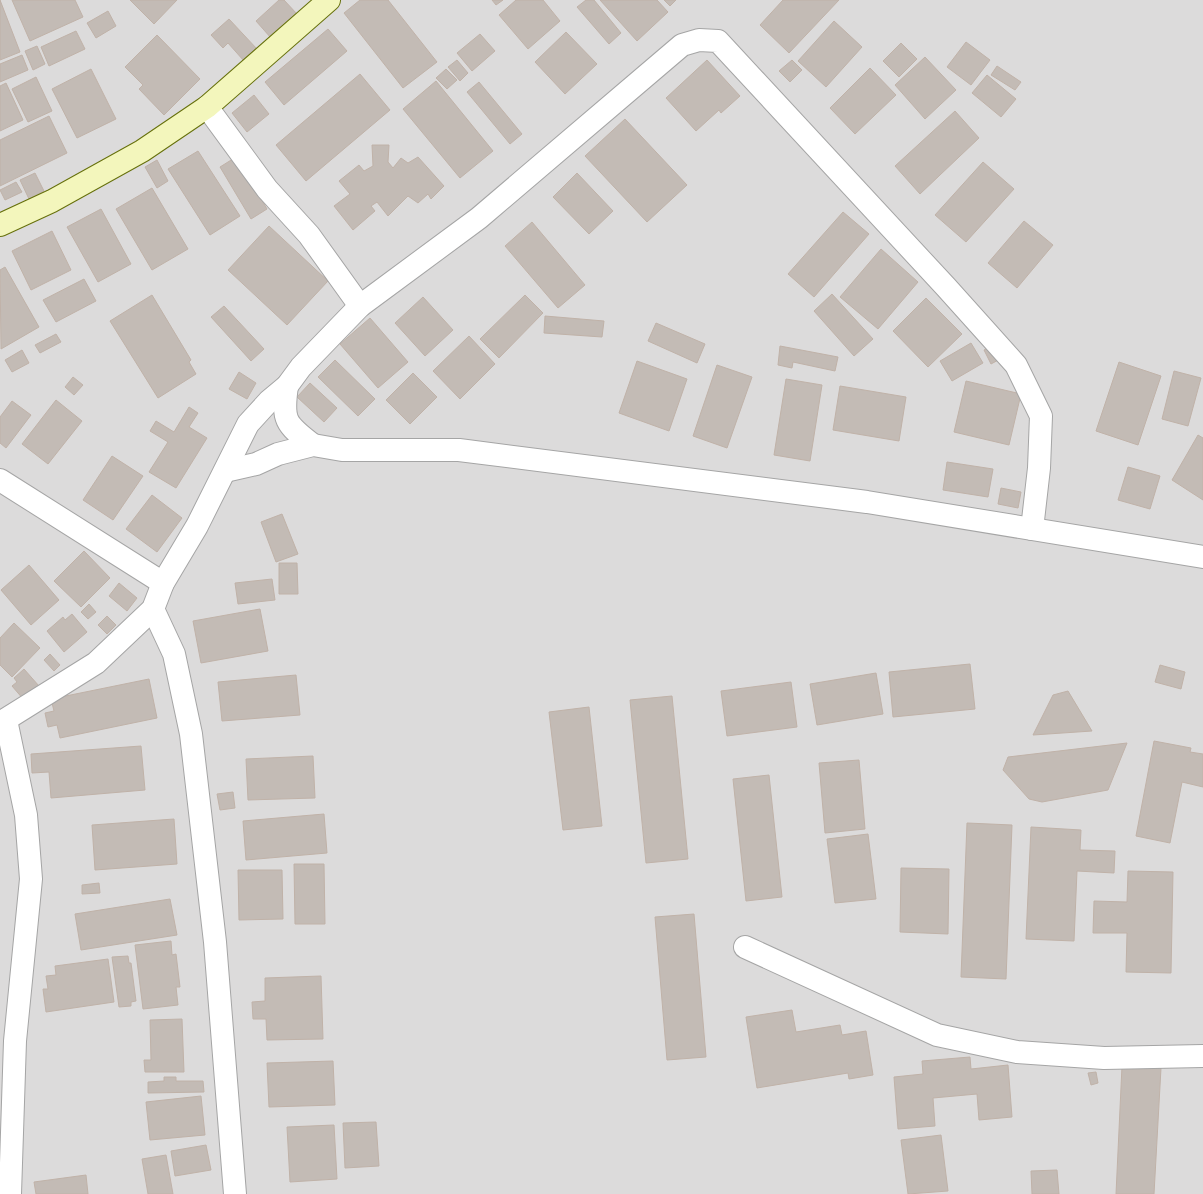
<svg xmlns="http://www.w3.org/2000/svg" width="1203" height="1194" font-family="Karla,sans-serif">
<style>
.residential{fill:#dcdbdb}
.building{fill:#c3bbb5;stroke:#c0b2a8}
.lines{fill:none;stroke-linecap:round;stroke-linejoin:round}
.street-casing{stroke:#a5a5a5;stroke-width:24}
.secondary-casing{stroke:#66700b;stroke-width:24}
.street{stroke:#fff;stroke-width:22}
.secondary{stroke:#f3f6bc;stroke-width:22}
</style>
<rect width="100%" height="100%" fill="#efece5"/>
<rect class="residential" x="0" y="0" width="1203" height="1194"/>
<g class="building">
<polygon points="0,0 20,52 0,60"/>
<polygon points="12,0 75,0 83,17 30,41"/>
<polygon points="130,0 177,0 154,24"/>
<polygon points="279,0 284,0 297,14 271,38 256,21"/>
<polygon points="360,0 388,0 437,62 403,88 344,13"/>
<polygon points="492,0 503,0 496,5"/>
<polygon points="516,0 543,0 560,21 528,49 499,15"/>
<polygon points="586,0 594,0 621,33 609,44 577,7"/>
<polygon points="600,0 657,0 668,12 637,41"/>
<polygon points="664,0 676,0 670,6"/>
<polygon points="783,0 839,0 789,53 760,25"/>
<polygon points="108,11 116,26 96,38 87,23"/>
<polygon points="229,19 257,49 244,61 228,43 223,48 211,35"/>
<polygon points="834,21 862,47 826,87 798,61"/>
<polygon points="328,29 347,51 284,105 265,82"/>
<polygon points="76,31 85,49 49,66 41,47"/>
<polygon points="566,32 597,64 565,94 535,62"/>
<polygon points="480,34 495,51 472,71 457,53"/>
<polygon points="157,35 200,79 164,115 139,89 143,85 125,67"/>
<polygon points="966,42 990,60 971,85 947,67"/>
<polygon points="901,43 917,59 899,77 883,61"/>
<polygon points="37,46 45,64 33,70 25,51"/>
<polygon points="22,55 28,70 0,82 0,64"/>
<polygon points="925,57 956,90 925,119 895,85"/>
<polygon points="457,60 468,73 460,81 448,67"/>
<polygon points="707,60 740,96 721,113 719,110 696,131 666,98"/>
<polygon points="792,60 802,70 790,82 779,71"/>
<polygon points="997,66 1021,82 1015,90 991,75"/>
<polygon points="870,68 896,95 855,134 830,108"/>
<polygon points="91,69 116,119 77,138 52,89"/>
<polygon points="446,69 457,80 447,89 436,78"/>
<polygon points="360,74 390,110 306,181 276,145"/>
<polygon points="987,75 1016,99 1001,117 972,93"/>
<polygon points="36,77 52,111 28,122 12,89"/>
<polygon points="436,81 493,151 460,178 403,109"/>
<polygon points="479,82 522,134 510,144 467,92"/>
<polygon points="6,83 23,120 0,131 0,86"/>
<polygon points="254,95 269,114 247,132 232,113"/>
<polygon points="955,111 979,138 920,194 895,166"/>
<polygon points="49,116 67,153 0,186 0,140"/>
<polygon points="625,119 687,185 647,222 585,156"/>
<polygon points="372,145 389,145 388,162 393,168 401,158 408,163 418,157 444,186 431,199 428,194 418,203 408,196 388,216 377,202 371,206 375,211 353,230 334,206 350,194 339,181 359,165 364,171 373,166"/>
<polygon points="198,151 240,216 210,235 168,169"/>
<polygon points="236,157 267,209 251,219 220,167"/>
<polygon points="157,160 168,181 157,188 145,167"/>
<polygon points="983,162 1014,189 966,242 935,215"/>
<polygon points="35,173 44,191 29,199 20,180"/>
<polygon points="577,173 613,211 589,234 553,197"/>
<polygon points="16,182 22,192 5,200 0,190"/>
<polygon points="152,188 188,249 152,270 116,209"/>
<polygon points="101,209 131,264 98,282 67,227"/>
<polygon points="843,212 869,234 814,297 788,274"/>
<polygon points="1024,221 1053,245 1017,288 988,263"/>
<polygon points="532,222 585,285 558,308 505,246"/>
<polygon points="269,226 328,281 287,325 228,270"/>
<polygon points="52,231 71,270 31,290 12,251"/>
<polygon points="881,249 918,282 878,329 840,297"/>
<polygon points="5,267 39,327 1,349 0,270"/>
<polygon points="84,279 96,301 56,322 43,300"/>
<polygon points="832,294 873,339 854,356 814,311"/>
<polygon points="152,295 191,360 189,362 196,374 158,398 110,321"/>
<polygon points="525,295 543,313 499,358 480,339"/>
<polygon points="423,297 453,330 425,356 395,323"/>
<polygon points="926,298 962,334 928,367 893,331"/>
<polygon points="224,306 264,349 251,361 211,317"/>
<polygon points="545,316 604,321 602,337 544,333"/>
<polygon points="370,318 408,362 378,388 340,344"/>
<polygon points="656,323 705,344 697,363 648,341"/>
<polygon points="56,334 61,342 40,353 35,345"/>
<polygon points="469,336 495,364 460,399 433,371"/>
<polygon points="971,343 983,363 952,381 940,361"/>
<polygon points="995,344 1002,358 991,364 984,350"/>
<polygon points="780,346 838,357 835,371 793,362 792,368 778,365"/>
<polygon points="22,350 29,363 12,372 5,360"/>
<polygon points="335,360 375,399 358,416 318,377"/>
<polygon points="637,361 687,379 669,431 619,413"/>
<polygon points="1119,362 1161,376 1138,445 1096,431"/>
<polygon points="717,365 752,377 727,448 693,436"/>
<polygon points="1174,371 1201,378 1188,426 1162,419"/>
<polygon points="239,372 256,383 247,399 229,389"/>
<polygon points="413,373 437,397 410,424 386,400"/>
<polygon points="73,377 83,385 74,395 65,387"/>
<polygon points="786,379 822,385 810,461 774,455"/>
<polygon points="966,381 1021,394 1009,445 954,432"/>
<polygon points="310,383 337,408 324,422 297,397"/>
<polygon points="840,386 906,397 899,441 833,430"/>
<polygon points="56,400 82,421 48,464 22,444"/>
<polygon points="12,401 31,415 6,448 0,443 0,417"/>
<polygon points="189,407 198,413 189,427 207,438 176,488 149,472 168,442 150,431 156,421 174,432"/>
<polygon points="1198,435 1203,438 1203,500 1172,480"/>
<polygon points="112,456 143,476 113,520 83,500"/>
<polygon points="947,462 993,469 988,497 943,490"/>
<polygon points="1128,467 1160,476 1150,509 1118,500"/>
<polygon points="1001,488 1021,492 1018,508 998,504"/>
<polygon points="152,495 182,518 157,552 126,529"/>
<polygon points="282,514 298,554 276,562 261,522"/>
<polygon points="84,551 110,578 81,607 54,581"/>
<polygon points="279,563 297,563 298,594 279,594"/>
<polygon points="29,565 59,600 31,625 1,590"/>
<polygon points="272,579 275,600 238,604 235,583"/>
<polygon points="119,583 137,598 127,611 109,596"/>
<polygon points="89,604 96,612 88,619 81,612"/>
<polygon points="260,609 268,651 201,663 193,621"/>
<polygon points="72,614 87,632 64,652 47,631 63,617 65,620"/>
<polygon points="107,616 116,625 107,634 98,625"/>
<polygon points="14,623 40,648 12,677 0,665 0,638"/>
<polygon points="50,654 60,665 54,671 44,660"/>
<polygon points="970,664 975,709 893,717 889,672"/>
<polygon points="1160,665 1185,672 1181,689 1155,682"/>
<polygon points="24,669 39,686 24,700 12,686 17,682 14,678"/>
<polygon points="876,673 883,714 817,725 810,684"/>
<polygon points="296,675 300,715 222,721 218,682"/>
<polygon points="149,679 157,718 60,738 57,725 48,727 45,713 54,711 51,699"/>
<polygon points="791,682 797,727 727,736 721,691"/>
<polygon points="1068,691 1092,731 1033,735 1053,695"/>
<polygon points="672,696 688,859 646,863 630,700"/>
<polygon points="589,707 602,826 563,830 549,712"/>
<polygon points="1154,741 1191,748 1190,752 1203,754 1203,787 1182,782 1170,843 1136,836"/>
<polygon points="1127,743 1108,790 1042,802 1029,799 1003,770 1008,757"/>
<polygon points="141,746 145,790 51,798 49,772 32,773 31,754"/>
<polygon points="313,756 315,798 248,800 246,759"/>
<polygon points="859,760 865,829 825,833 819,763"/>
<polygon points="769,775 782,897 746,901 733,779"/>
<polygon points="233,792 235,808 220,810 217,794"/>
<polygon points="324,814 327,853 246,860 243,821"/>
<polygon points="174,819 177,864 95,870 92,825"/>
<polygon points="967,823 1012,825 1006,979 961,977"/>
<polygon points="1031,827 1081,830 1080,850 1115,851 1114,873 1077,871 1074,941 1026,939"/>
<polygon points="868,834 876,899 835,903 827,839"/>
<polygon points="294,864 324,864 325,924 295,924"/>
<polygon points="901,868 949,869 948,934 900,932"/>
<polygon points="238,870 282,870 283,919 239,920"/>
<polygon points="1128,871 1173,872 1171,973 1126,972 1127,933 1093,933 1094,901 1127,902"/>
<polygon points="99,883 100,893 82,894 82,885"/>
<polygon points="170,899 177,935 81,950 75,914"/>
<polygon points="694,914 706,1057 667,1060 655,917"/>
<polygon points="171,941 172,955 176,954 180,987 176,987 178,1005 143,1009 135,945"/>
<polygon points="128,956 129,963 131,963 136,1001 131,1002 131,1006 119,1007 112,957"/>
<polygon points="108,959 114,1002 46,1012 43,989 48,989 46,976 56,975 55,966"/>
<polygon points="321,976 323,1039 267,1040 266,1019 253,1019 252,1002 265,1001 265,978"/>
<polygon points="792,1010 796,1032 840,1025 842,1035 866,1031 873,1075 849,1079 848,1073 757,1088 746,1017"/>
<polygon points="182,1019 184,1072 145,1072 144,1060 151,1060 150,1020"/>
<polygon points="970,1057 971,1069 1008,1065 1012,1117 979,1120 977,1094 933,1098 935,1126 898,1129 894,1077 923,1074 922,1061"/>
<polygon points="333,1061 335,1105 269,1107 267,1063"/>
<polygon points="1122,1066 1161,1068 1154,1194 1116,1194"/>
<polygon points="1096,1072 1098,1083 1091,1085 1088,1073"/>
<polygon points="164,1077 176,1077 176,1081 203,1081 204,1092 148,1093 148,1082 164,1081"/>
<polygon points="201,1096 205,1135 150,1140 146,1102"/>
<polygon points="376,1122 379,1166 345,1168 343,1123"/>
<polygon points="334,1125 337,1179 290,1182 287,1127"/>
<polygon points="941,1135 948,1191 908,1194 901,1140"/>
<polygon points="206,1145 211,1170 175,1176 171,1151"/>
<polygon points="166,1155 173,1194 148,1194 142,1159"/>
<polygon points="1057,1170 1059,1194 1032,1194 1031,1171"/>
<polygon points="86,1175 88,1194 36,1194 34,1182"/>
</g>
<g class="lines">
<g class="street-casing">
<g id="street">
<polyline points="207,107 267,189 309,235 360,306"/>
<path d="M287,386C282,420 285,424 313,445"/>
<polyline points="225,471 256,464 278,454 313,445 342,450 459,450 867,502 1203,557"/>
<polyline points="0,480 163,583"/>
<polyline points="153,609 174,654 191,734 215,942 235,1194"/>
<polyline points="6,720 26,815 31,879 15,1041 10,1194"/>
<polyline points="0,723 96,663 153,609 163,583 197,526 248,424 269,401 287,386 301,367 360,306 479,218 682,45 699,40 718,41 946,287 1016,365 1041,416 1039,468 1032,529"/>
<polyline points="745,947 937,1035 1017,1052 1104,1058 1203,1056"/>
</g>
</g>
<g class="secondary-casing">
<polyline id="secondary" points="0,225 52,201 142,151 207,107 329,0"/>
</g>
<use href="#street" class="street"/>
<use href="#secondary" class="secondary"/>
</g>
</svg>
